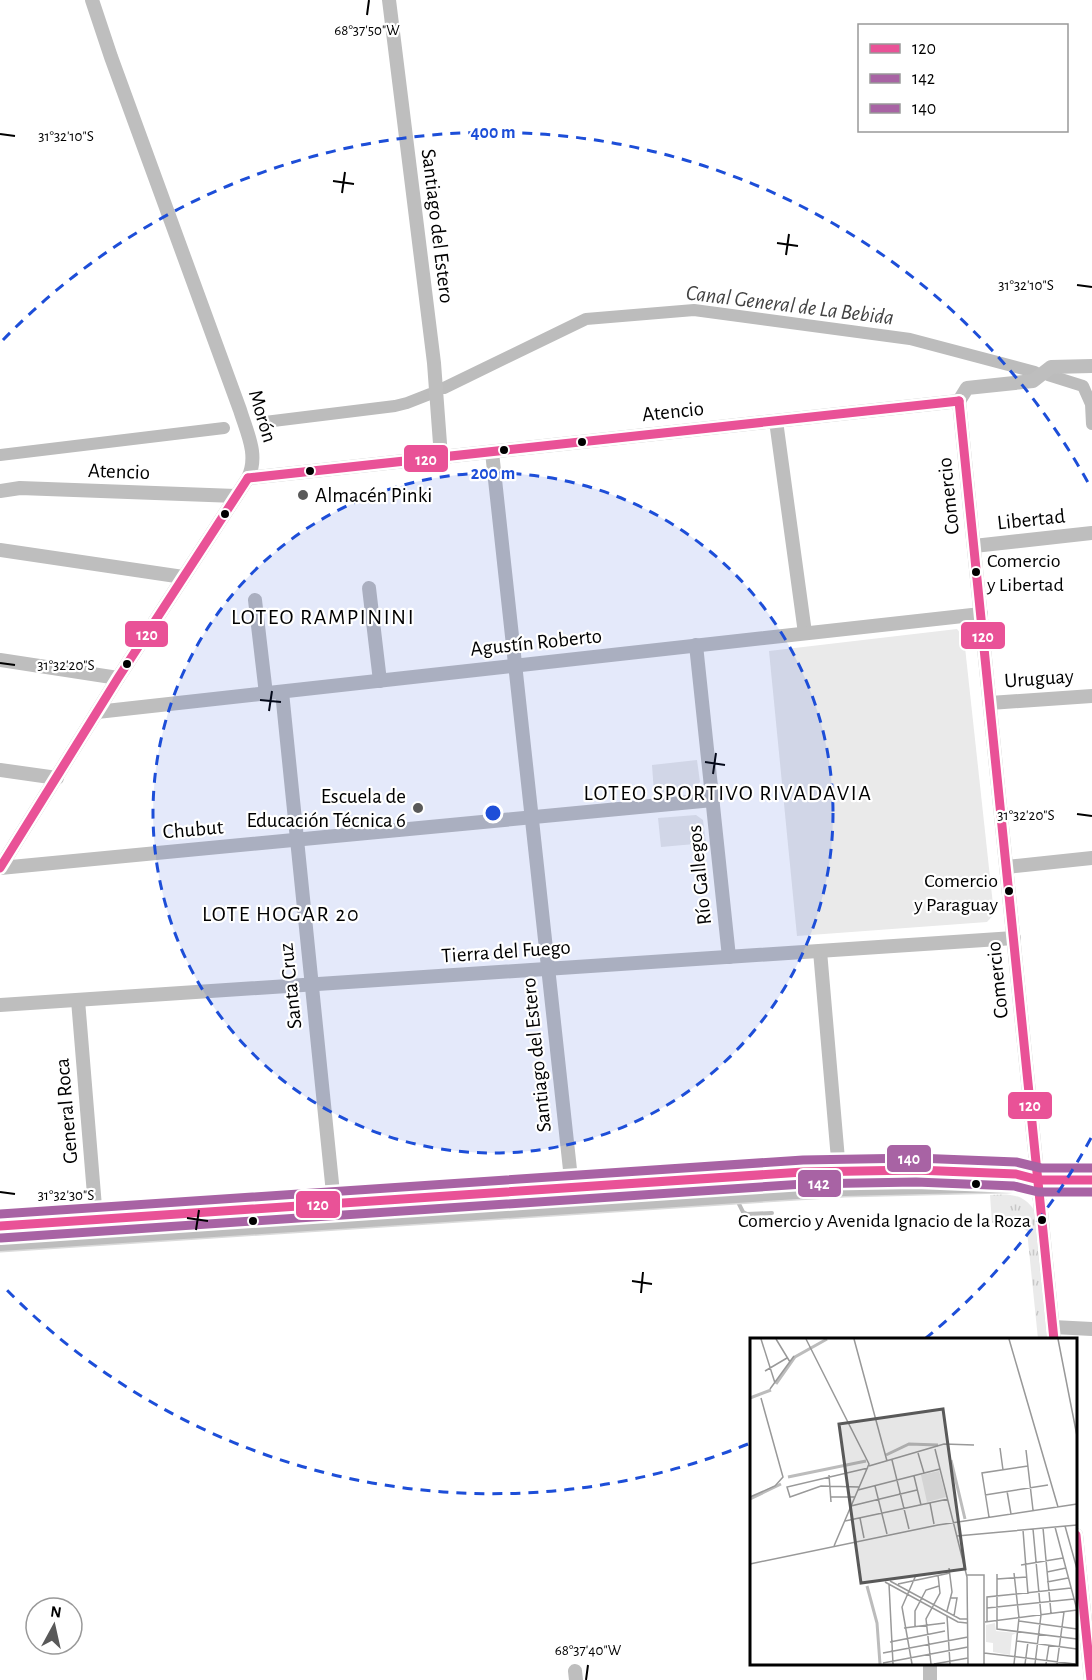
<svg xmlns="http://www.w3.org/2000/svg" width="1092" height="1680" font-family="'Alegreya Sans',sans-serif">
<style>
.grass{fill:url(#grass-tufts)}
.park{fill:#eaeaea}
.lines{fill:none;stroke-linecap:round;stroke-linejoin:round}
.stream{stroke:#bcbcbc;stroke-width:4}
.canal{stroke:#bcbcbc;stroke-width:12}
.major-casing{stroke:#dbdbdb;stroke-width:21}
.minor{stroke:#bebebe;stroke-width:14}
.major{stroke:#bdbdbd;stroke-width:18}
.bus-1-casing{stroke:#fff;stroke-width:14}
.bus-2-casing{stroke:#fff;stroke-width:14}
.bus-3-casing{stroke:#fff;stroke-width:14}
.bus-1{stroke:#e95297;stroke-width:9}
.bus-2{stroke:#a863a4;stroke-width:9}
.bus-3{stroke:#a863a4;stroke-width:9}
.ticks{fill:none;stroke:#000;stroke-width:2}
.ring{fill:none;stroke:#1d4ed8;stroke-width:3;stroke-dasharray:10 8}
.bus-dot{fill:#000;stroke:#fff;stroke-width:2}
.poi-dot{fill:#595959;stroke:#fff;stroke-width:2}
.labels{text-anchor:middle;stroke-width:4.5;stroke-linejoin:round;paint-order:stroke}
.bus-label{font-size:20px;fill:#000;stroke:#fff;text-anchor:end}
.street-label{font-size:21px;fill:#000;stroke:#fff}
.poi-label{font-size:21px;fill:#000;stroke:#fff;text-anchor:start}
.water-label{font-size:22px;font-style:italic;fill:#414141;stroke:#fff}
.neighbourhood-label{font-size:22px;letter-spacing:1.5px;fill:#000;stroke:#fff}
.inset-river{fill:none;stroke:#bcbcbc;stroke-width:3}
.inset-road{fill:none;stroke:#999;stroke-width:1.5}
.view{fill:#595959;fill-opacity:0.15;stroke:#595959;stroke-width:3}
.inset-edge{fill:none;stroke:#000;stroke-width:3}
.ticks-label{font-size:15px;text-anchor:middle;fill:#000;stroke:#fff;stroke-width:4.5;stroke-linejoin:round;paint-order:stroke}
.centre{fill:#1d4ed8;stroke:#fff;stroke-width:3}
.ring-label{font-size:18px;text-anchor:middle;font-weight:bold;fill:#1d4ed8;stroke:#fff;stroke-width:4.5;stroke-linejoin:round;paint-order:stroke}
.line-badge{stroke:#fff;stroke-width:2}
.badge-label{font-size:16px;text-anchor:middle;font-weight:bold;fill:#fff}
</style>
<defs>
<pattern id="grass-tufts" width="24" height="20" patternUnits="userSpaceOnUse" patternTransform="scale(1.5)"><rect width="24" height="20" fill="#eaeaea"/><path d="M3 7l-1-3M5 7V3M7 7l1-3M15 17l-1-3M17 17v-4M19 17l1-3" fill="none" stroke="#c7c7c7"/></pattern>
</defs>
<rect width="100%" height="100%" fill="#fff"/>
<path class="grass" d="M990,1195C1008,1194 1023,1193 1034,1210L1047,1339H1038L1027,1231L1013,1222L992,1223Z"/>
<g class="park">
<polygon points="957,629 964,638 994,914 987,922 797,936 769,651"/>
<polygon points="697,760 700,782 694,789 654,793 652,765"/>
<polygon points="696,815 703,820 706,843 661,847 658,818"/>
</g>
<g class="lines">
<polyline class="stream" points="739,1204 743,1212 747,1214 772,1213"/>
<g class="canal">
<polyline points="1048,375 1083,386 1091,404 1092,424"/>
<polyline points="444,388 586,319 694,310 910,339 1035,372"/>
<polyline points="265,422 395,406 407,403 430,394"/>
<polyline points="0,455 224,428"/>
</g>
<g class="major-casing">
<g id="major">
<polyline points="0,1226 803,1172 885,1170 948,1171"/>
<polyline points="0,1242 844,1187 1006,1183 1039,1180 1092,1180"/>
</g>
</g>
<g class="minor">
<polyline points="389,0 434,363 441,457"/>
<polyline points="959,401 1054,1340"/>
<polyline points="959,401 967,388 1033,381 1051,367 1092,366"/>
<polyline points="776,421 805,633"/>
<polyline points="492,452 572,1188"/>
<polyline points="248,478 959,401"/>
<polyline points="0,491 20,488 236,496"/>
<polyline points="974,546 1092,533"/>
<polyline points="0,550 183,577"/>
<polyline points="369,588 380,681"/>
<polyline points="255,600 266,694"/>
<polyline points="696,645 729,957"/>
<polyline points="0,660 118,678"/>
<polyline points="282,692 334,1203"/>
<polyline points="990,703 1092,696"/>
<polyline points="97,712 981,614"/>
<polyline points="0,770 57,778"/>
<polyline points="1007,867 1092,858"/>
<path d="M0,868L118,678L248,478C259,455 247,433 240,410L111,57L92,0"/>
<polyline points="0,868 713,800"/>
<polyline points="820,951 839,1171"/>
<polyline points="78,1000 96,1219"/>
<polyline points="0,1005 1014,938"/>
<polyline points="1053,1327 1092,1329"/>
<polyline points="1076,1535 1091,1680"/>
<polyline points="575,1671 576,1680"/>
<polyline points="930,1680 930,1664"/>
</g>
<use href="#major" class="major"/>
<g class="bus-1-casing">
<g id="bus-1">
<polyline points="959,401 1054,1340"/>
<polyline points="248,478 959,401"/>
<polyline points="0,868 118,678 248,478"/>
<polyline points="0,1226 803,1172 916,1170 1016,1174 1039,1180 1092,1180"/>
<polyline points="1076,1535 1091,1680"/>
</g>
</g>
<g class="bus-2-casing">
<polyline id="bus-2" points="1,1238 804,1184 916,1182 1014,1186 1038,1192 1092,1192"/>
</g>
<g class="bus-3-casing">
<polyline id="bus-3" points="0,1214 803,1160 916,1158 1016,1162 1041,1168 1092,1168"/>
</g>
<use href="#bus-1" class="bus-1"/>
<use href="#bus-2" class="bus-2"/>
<use href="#bus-3" class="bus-3"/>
</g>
<path class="ticks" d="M367,15L369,0M0,134L15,136M333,181L354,184M342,193L345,172M777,243L798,246M786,255L789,234M1077,285L1092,287M0,663L15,665M260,700L281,702M269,711L272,691M705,762L725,765M713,774L716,753M1077,814L1092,816M0,1192L15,1194M187,1218L208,1221M196,1230L199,1210M632,1281L652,1284M641,1293L643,1272M586,1680L588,1665"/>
<circle cx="493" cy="813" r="340" fill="#1d4ed8" fill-opacity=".12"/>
<g class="ring">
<circle cx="493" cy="813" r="340"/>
<path d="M1091 1138A681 681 0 0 1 926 1338M748 1444A681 681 0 0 1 3 1286M3 340A681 681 0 0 1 1091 488"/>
</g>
<g class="bus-dot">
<circle cx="582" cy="442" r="5"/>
<circle cx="504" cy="450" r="5"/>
<circle cx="310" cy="471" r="5"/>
<circle cx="225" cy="514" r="5"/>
<circle cx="976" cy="572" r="5"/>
<circle cx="127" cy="664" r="5"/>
<circle cx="1009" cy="891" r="5"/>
<circle cx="976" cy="1184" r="5"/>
<circle cx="1042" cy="1220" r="5"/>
<circle cx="253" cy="1221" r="5"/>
</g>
<g class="poi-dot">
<circle cx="303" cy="495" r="6"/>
<circle cx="418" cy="808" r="6"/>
</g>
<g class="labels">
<g class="bus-label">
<text x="987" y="567" text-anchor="start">Comercio<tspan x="987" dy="24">y Libertad</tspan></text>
<text x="998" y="887">Comercio<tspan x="998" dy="24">y Paraguay</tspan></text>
<text x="1031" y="1227">Comercio y Avenida Ignacio de la Roza</text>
</g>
<g class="street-label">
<text transform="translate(438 226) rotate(83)" y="7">Santiago del Estero</text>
<text transform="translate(673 411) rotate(-6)" y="7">Atencio</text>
<text transform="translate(263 416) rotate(73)" y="7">Morón</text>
<text transform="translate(119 471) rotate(2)" y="7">Atencio</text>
<text transform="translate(948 496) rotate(-96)" y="7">Comercio</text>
<text transform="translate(1031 519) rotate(-6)" y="7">Libertad</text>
<text transform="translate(536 642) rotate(-6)" y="7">Agustín Roberto</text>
<text transform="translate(1039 678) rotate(-4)" y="7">Uruguay</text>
<text transform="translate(193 829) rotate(-5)" y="7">Chubut</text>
<text transform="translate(699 875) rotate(-96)" y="7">Río Gallegos</text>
<text transform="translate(506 951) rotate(-4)" y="7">Tierra del Fuego</text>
<text transform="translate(997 980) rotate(-96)" y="7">Comercio</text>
<text transform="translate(290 986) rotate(-96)" y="7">Santa Cruz</text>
<text transform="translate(536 1055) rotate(-96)" y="7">Santiago del Estero</text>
<text transform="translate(66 1111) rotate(-95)" y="7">General Roca</text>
</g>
<g class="poi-label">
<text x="315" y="502">Almacén Pinki</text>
<text x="406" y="803" text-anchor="end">Escuela de<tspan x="406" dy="24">Educación Técnica 6</tspan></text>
</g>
<g class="water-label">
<text transform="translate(790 304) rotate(7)" y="8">Canal General de La Bebida</text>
</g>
<g class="neighbourhood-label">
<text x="323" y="624">LOTEO RAMPININI</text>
<text x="728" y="800">LOTEO SPORTIVO RIVADAVIA</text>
<text x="281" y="921">LOTE HOGAR 20</text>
</g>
</g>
<g transform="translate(750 1338)">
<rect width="327" height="327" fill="#fff"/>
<path d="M189,133L196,159L177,164L171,137ZM245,285L246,293L266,295L262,297L260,317L243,314V305L236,304V287Z" fill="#eaeaea"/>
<path class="inset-river" d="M26,46L45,19L77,1M0,60L21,52M136,117L159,106L188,107M201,122L215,181M38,139L116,123M0,161L31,146M117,248L127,285L130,326"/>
<path class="inset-road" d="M11,1L25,45M26,1L40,24M56,1L119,126L84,208M104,1L137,123M259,1L308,169M308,1L327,98M15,33L37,20M20,51L44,18M250,110L253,132M185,111L217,239L218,326M276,112L283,172M168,115L174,135M142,122L159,191M119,128L194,106L224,107M79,137L81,164M164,138L171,167M125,148L137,196M109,149L71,148L40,159L37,149L118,130M108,152L190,131M257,153L261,176M235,157L298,147M0,159L25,148L33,139L11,60M81,159H105M180,165L184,186M101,168L167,152M239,179L232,135L278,128M110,180L114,200M95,183L198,161M315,188L327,231M305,189L327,272M293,190L301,275M283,191L291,277L285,326M273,192L278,256M207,198L327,187M0,226L188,187L327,166M271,227L313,220M297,234L316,230M247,236V291L327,301M217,237H234V326M247,241L277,239M140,243L210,281H217M135,244L208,284L217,285M297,244L318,240M139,246L143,326M148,246L200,235M201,260H207L204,278M237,270L324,261M197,273L202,254L199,230M197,278L200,326M237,283V259L321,250M269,283L327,291M235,284L327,272M165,288V273L176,252L189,248M154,290L195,285M267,303L327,311M140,304L195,293M133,315L218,299M234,315L325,326M133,325L218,309M162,326L152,269L166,237M181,326L176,281L190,255L188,237M184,326L218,320M264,326L269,280L264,235M275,326L278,304M296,326L299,307M307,326L314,274"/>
<path class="view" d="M193,71L215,231L111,245L89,86Z"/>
<rect width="327" height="327" class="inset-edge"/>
</g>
<g class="ticks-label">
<text x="367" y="35">68°37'50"W</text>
<text x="66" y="141">31°32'10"S</text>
<text x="1026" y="290">31°32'10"S</text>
<text x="66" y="670">31°32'20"S</text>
<text x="1026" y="820">31°32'20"S</text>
<text x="66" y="1200">31°32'30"S</text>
<text x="588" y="1655">68°37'40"W</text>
</g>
<circle cx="493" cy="813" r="9" class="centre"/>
<g class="ring-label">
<text x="493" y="138">400 m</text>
<text x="493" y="479">200 m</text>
</g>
<g class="line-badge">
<rect x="403" y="444" width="46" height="29" rx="6" fill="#e95297"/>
<rect x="124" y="620" width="45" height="28" rx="6" fill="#e95297"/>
<rect x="960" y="621" width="46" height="29" rx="6" fill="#e95297"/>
<rect x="1007" y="1091" width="46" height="29" rx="6" fill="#e95297"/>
<rect x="886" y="1144" width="46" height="29" rx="6" fill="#a863a4"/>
<rect x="797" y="1169" width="45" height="29" rx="6" fill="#a863a4"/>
<rect x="295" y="1190" width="46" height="29" rx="6" fill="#e95297"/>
</g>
<g class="badge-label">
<text x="426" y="465">120</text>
<text x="147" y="640">120</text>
<text x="983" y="642">120</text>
<text x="1030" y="1111">120</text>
<text x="909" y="1164">140</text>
<text x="819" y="1189">142</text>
<text x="318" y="1210">120</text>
</g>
<rect x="858" y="24" width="210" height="108" fill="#ffffff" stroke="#999999" stroke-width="1.5"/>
<rect x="870" y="44" width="30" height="9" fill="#e95297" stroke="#999999" stroke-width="1.5"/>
<text x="912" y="54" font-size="18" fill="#000000">120</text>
<rect x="870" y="74" width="30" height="9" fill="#a863a4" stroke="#999999" stroke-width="1.5"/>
<text x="912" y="84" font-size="18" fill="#000000">142</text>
<rect x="870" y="104" width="30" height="9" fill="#a863a4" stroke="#999999" stroke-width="1.5"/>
<text x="912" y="114" font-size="18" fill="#000000">140</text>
<g transform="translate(54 1626) rotate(8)"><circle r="28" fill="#ffffff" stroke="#999999" stroke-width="1.5"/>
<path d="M0-4.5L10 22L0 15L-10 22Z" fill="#595959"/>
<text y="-9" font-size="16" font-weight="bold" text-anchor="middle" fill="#000000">N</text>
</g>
</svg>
